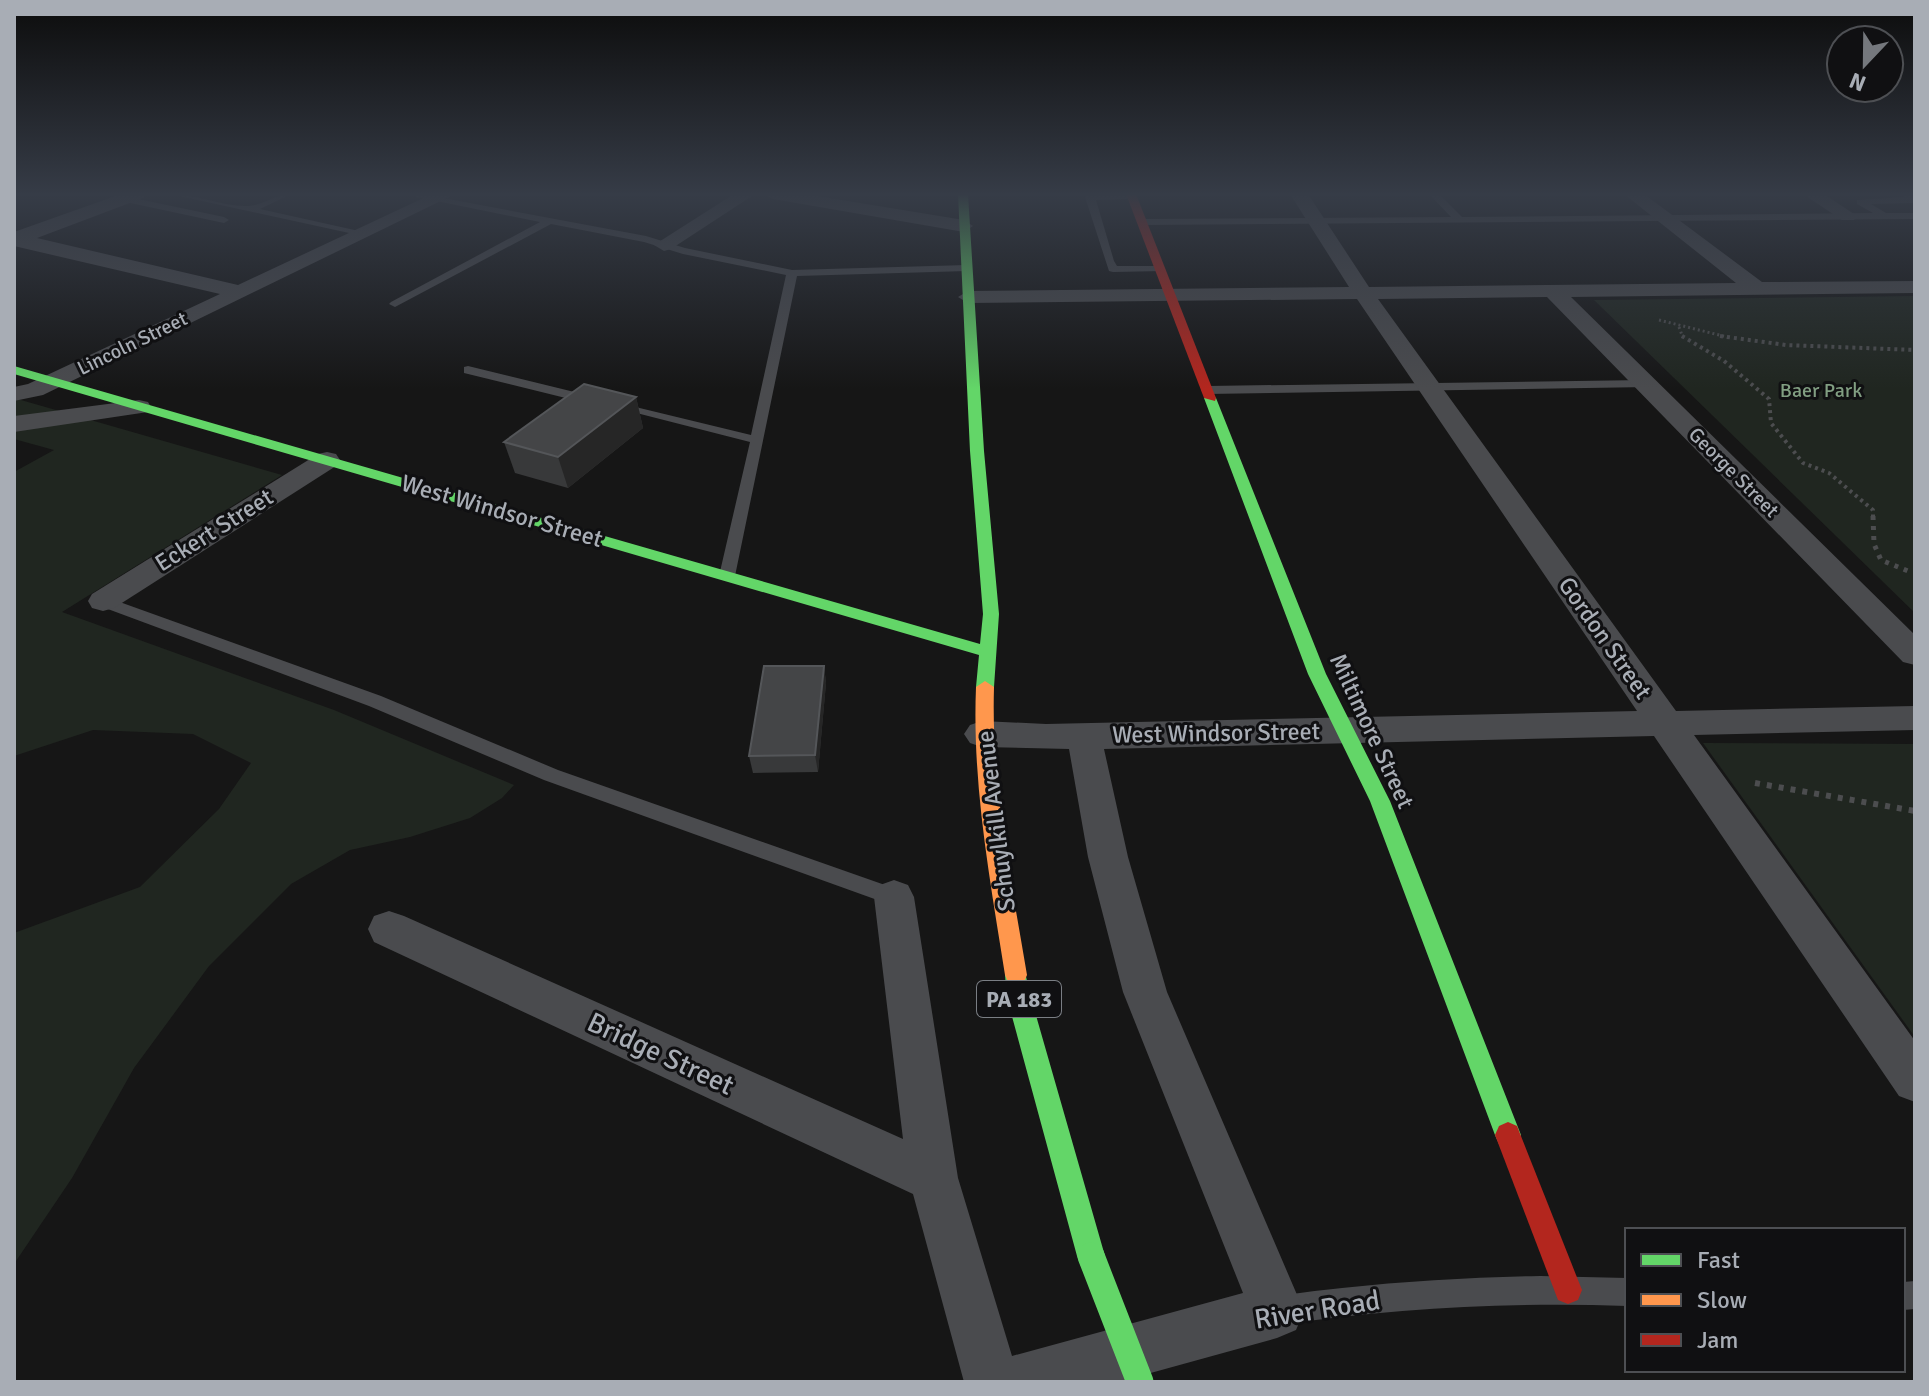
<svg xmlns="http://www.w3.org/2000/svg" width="1929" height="1396" font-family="Signika,sans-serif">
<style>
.green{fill:#202620}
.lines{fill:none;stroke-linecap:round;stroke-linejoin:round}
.path-far3{stroke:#4c4d4f;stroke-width:3;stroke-dasharray:2 3;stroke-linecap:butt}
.path-far2{stroke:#4c4d4f;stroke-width:4;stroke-dasharray:3 4;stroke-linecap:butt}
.path-far1{stroke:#4c4d4f;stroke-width:5;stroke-dasharray:4 6;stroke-linecap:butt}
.path{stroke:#4c4d4f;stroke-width:6;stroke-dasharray:5 7;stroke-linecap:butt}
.lane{fill:#4a4b4e;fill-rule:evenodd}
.street{fill:#4a4b4e;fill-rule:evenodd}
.fast{fill:#63d668;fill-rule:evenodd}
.slow{fill:#ff974d;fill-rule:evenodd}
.jam{fill:#b3261e;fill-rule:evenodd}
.fast-bridge{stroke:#63d668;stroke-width:27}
.wall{fill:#38393a}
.shaded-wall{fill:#262626}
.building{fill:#444547;stroke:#545659;stroke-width:2}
.labels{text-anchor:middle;stroke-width:6;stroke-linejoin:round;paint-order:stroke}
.far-street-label{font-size:20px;fill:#a8adb5;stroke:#101012}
.far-park-label{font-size:20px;fill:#819e82;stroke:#101012}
.shield{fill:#101012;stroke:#7a7e84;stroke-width:2}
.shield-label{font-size:22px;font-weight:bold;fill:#a8adb5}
.street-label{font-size:24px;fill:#a8adb5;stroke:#101012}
.near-street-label{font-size:28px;fill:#a8adb5;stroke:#101012}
</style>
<rect width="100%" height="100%" fill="#161616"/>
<g class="green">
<polygon points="1915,296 1915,613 1594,300"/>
<polygon points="14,398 282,475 62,612 334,710 514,785 502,798 470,818 410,837 350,850 291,884 209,966 134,1068 72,1178 14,1264 14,933 140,887 219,809 251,763 193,734 93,730 14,756 14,472 54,450 14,439"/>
<polygon points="1703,743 1915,744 1915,1037"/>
</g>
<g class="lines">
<g class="path-far3">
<polyline points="1659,320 1731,338"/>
<polyline points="1679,327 1683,338"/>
</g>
<g class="path-far2">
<polyline points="1682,336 1724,361 1769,399 1771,423 1803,463 1829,473 1873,510 1873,518"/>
<polyline points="1720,336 1786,345 1915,350"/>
</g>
<polyline class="path-far1" points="1873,516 1874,544 1881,560 1908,571"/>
<polyline class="path" points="1755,783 1915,811"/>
<g class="lane">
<path d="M170,194C197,194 224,207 248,206C262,206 275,194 291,194L260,209L368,233L363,236Z"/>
<polygon points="402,194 422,194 646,236 685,248 792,270 967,265 972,268 967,271 797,276 735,576 727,581 719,576 750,442 613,407 619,403 751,435 786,275 683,254 644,242 551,224 395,307 389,304 391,302 540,222"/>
<polygon points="1135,194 1132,199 1096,200 1114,261 1117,266 1159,266 1163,267 1163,271 1113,272 1109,271 1085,197 1090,194"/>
<polygon points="1429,194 1439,194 1462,217 1873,213 1857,204 1857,200 1905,197 1902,194 1913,194 1915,203 1871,204 1886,213 1915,213 1915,219 1142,225 1137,222 1142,219 1451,217"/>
<polygon points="124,196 224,217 229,220 224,223 121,201 119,199"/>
<polygon points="468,366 599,398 600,401 594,405 464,373 464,367"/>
<polygon points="1645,380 1651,384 1649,387 1207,394 1201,390 1207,386"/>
<polygon points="103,596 381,696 558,770 902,891 905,897 902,903 894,906 544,780 369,706 97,605 95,601 97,597"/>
<path d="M1540,1276L1627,1278V1306C1510,1302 1395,1308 1279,1325L1269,1321L1265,1311L1269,1301C1291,1292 1318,1291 1342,1288C1408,1281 1474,1277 1540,1276Z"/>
<polygon points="1915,1281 1915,1309 1903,1310 1903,1282"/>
</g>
<g class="street">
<polygon points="121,194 146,194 143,198 37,238 238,285 432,194 455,194 43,395 14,401 14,387 28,384 220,294 14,246 14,232"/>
<polygon points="734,194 755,194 671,249 664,251 654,245"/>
<polygon points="764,194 805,194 964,220 973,226 964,232 773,199"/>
<polygon points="1290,194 1308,194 1369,287 1736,283 1624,194 1644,194 1762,282 1915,281 1915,293 1571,297 1915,635 1915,665 1903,662 1547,297 1378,299 1676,711 1915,706 1915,730 1694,735 1915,1041 1915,1102 1899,1096 1654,736 1104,749 1128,857 1167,992 1304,1311 1296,1330 1277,1338 1118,1382 964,1382 913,1194 374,942 368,929 374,916 389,911 404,916 903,1139 874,897 880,885 894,880 908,885 914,897 958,1178 1012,1356 1243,1293 1123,992 1088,857 1069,749 982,747 970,743 964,734 970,725 982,721 1046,724 1637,711 1357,299 968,303 958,297 968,291 1349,287"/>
<polygon points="1803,194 1824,194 1857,216 1854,220 1842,220"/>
<polygon points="139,400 148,402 151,407 148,412 14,432 14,416"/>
<polygon points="327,452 336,454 340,460 336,466 114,608 103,611 92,608 88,601 92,594 318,454"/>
</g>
<g class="fast">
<polygon points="958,194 968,194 984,451 999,614 994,687 985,693 976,687 979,655 14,374 14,366 980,644 983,614 970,451"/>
<polygon points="1210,394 1216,398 1326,674 1390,801 1521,1135 1517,1144 1508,1148 1499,1144 1495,1135 1370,801 1308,674 1204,398"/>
<polygon points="1016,965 1024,968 1031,998 1105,1256 1101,1266 1091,1270 1081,1266 1077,1256 1007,998 1005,975 1008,968"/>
</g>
<path class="slow" d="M985,681L994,687C991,785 1011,879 1027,975L1024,982L1016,985L1008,982L1005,975C990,879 972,785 976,687Z"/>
<g class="jam">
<polygon points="1126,194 1136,194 1216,398 1215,401 1204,398"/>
<polygon points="1508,1122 1517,1126 1582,1290 1578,1300 1568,1304 1558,1300 1495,1135 1499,1126"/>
</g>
<polyline class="fast-bridge" points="1091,1256 1140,1382"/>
</g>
<g class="wall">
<polygon points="636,397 643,428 568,488 515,473 504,442"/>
<polygon points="824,666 826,683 818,772 753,773 749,756"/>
</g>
<g class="shaded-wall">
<polygon points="636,397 643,428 568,488 558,457"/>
<polygon points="824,666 826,683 818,772 815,755"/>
</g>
<g class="building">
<polygon points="584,384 636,397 558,457 504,442"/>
<polygon points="764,666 824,666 815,755 749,756"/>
</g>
<linearGradient id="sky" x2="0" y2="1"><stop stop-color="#0c0c0c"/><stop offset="0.5" stop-color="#363c47"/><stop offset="1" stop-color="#363c47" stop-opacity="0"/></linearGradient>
<rect width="1929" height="389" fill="url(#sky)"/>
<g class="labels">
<g class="far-street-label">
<text transform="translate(132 343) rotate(-26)" y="7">Lincoln Street</text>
<text transform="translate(1734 472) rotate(45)" y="7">George Street</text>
</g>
<g class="far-park-label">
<text x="1821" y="397">Baer Park</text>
</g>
<rect class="shield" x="977" y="981" width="84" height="36" rx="6"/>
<g class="shield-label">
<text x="1019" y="1007">PA 183</text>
</g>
<g class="street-label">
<text transform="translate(502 511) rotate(16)" y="8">West Windsor Street</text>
<text transform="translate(214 530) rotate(-32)" y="8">Eckert Street</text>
<text transform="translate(1605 638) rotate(55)" y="8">Gordon Street</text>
<text transform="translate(1372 731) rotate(65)" y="8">Miltimore Street</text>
<text transform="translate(1216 733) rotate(-1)" y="8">West Windsor Street</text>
<text transform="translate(996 821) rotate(-97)" y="8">Schuylkill Avenue</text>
</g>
<g class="near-street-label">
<text transform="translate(661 1053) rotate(25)" y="10">Bridge Street</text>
<text transform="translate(1317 1309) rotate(-9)" y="10">River Road</text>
</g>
</g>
<rect width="1929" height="1396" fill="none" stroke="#a8adb5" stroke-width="32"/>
<rect x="1625" y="1228" width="280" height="144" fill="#101012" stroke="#4d4f53" stroke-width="2"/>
<rect x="1641" y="1254" width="40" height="12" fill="#63d668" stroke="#4d4f53" stroke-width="2"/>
<text x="1697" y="1268" font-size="24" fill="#a8adb5">Fast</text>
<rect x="1641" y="1294" width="40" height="12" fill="#ff974d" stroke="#4d4f53" stroke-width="2"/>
<text x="1697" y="1308" font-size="24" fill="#a8adb5">Slow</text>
<rect x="1641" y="1334" width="40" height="12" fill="#b3261e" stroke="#4d4f53" stroke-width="2"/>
<text x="1697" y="1348" font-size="24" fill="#a8adb5">Jam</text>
<g transform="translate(1865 64) rotate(202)"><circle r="38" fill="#101012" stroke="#4d4f53" stroke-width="2"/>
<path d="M0-6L14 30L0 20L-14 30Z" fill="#75787d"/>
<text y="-12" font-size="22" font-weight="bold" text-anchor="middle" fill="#a8adb5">N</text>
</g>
</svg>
